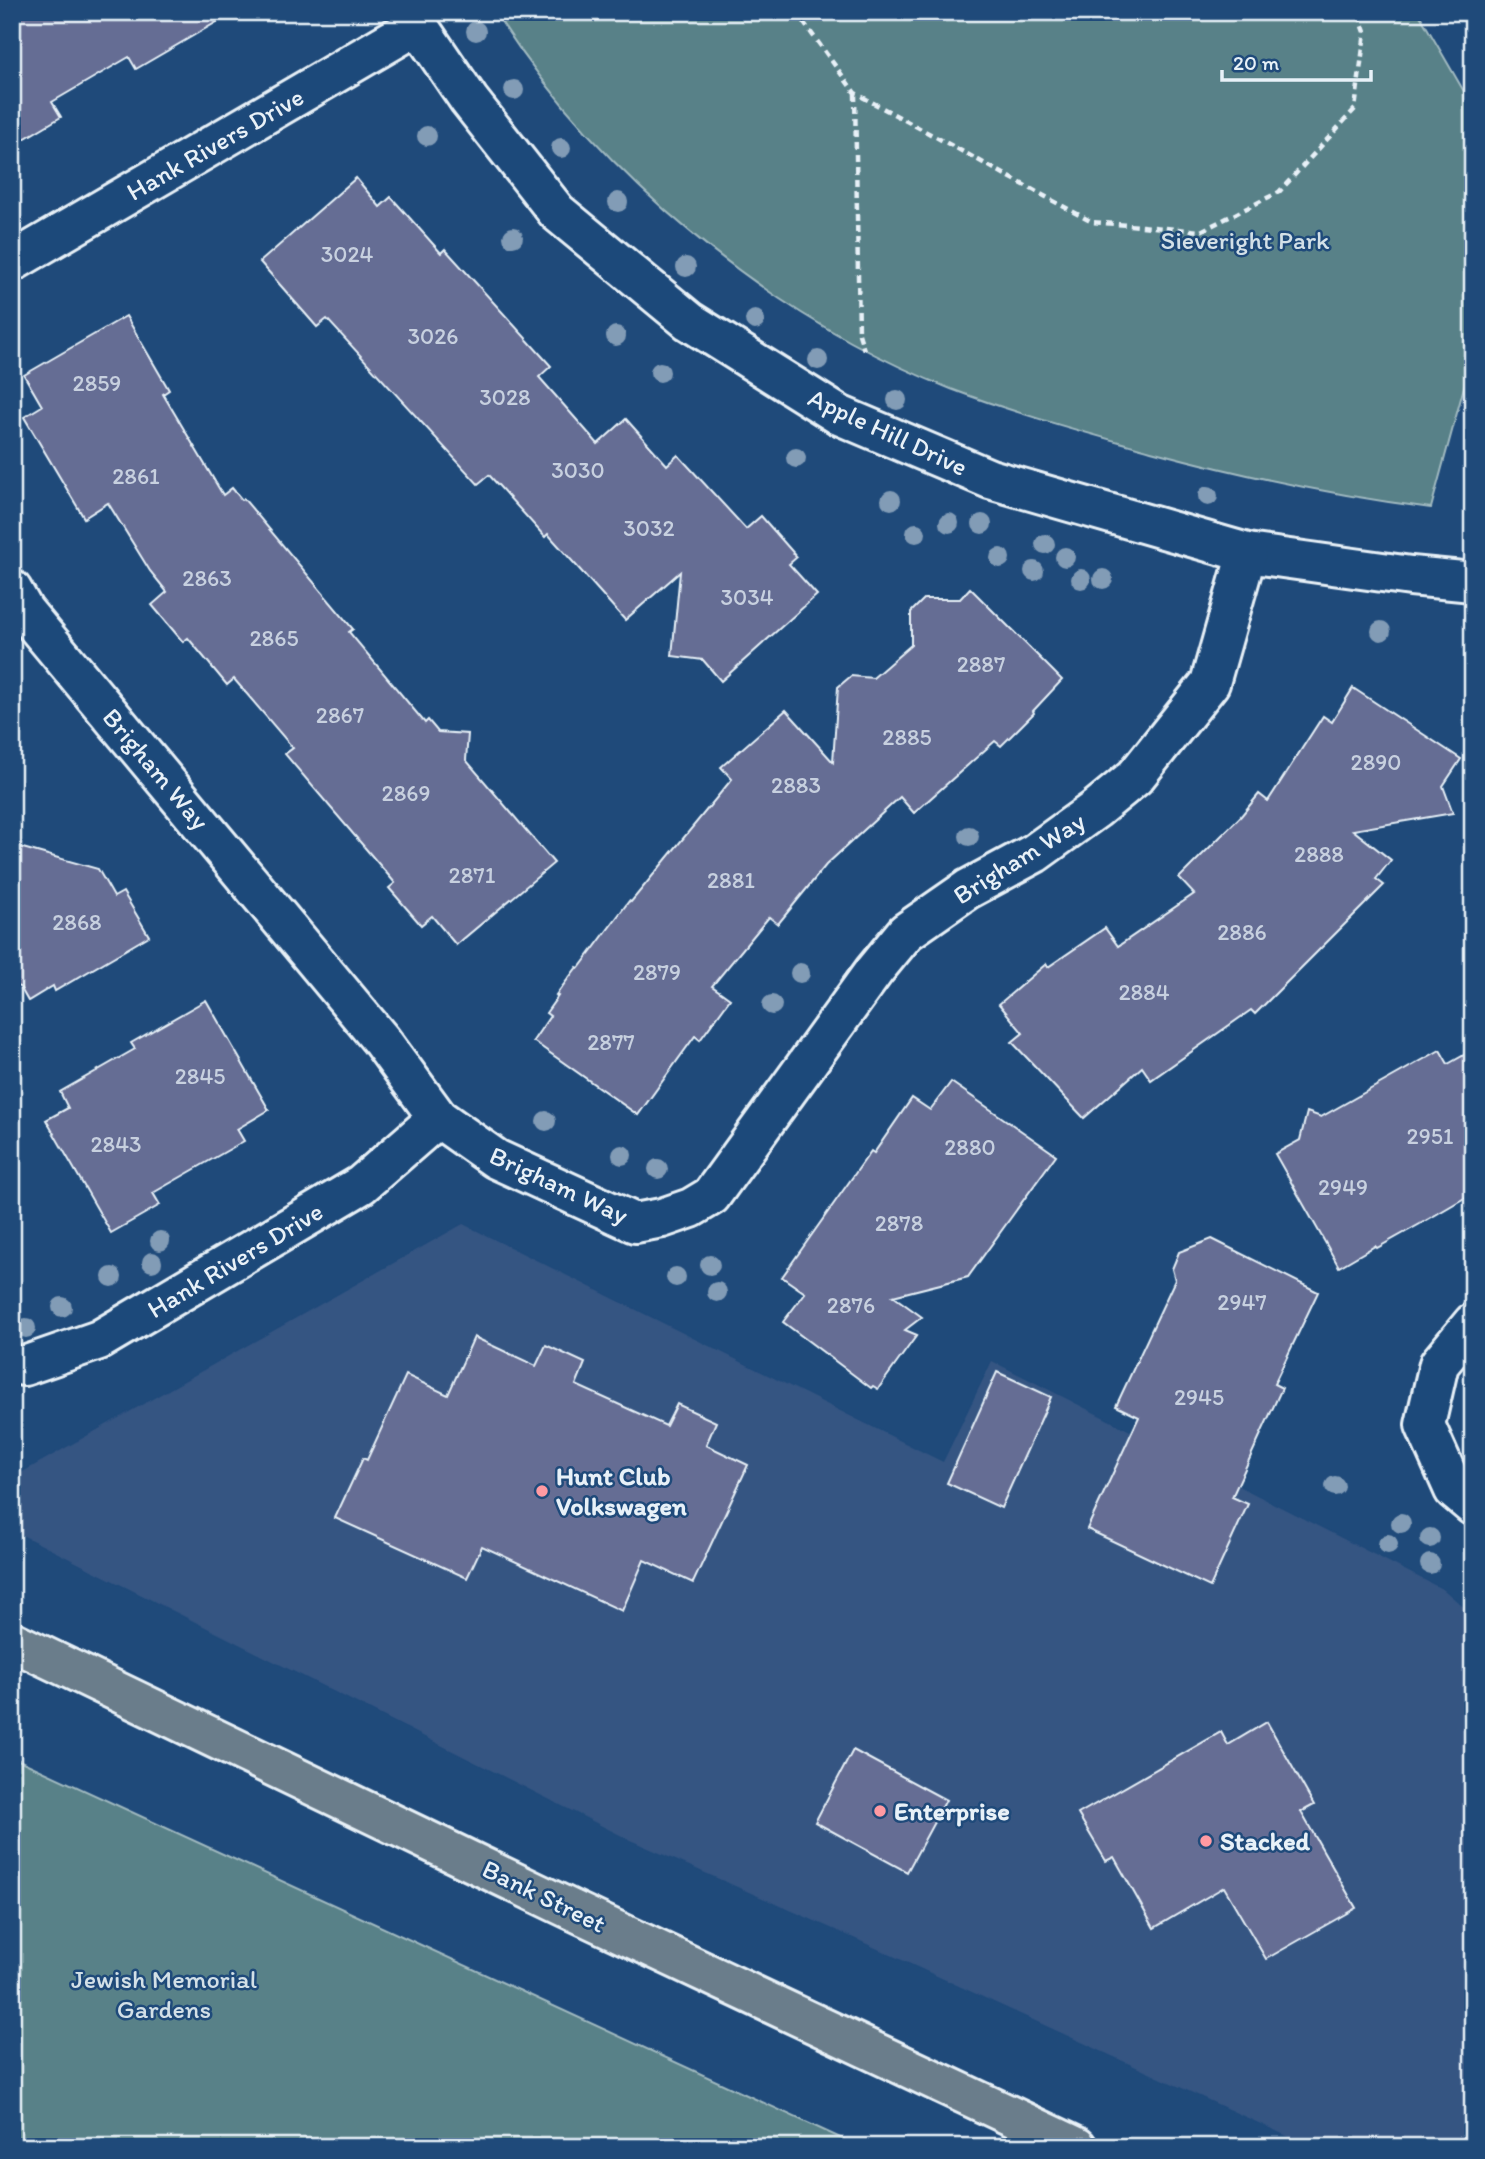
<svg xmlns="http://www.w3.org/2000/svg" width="1485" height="2159" font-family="Itim,sans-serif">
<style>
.built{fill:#345482}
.green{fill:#598188;stroke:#a0b9c0;stroke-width:2}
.building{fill:#656d94;stroke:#e8f1f8;stroke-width:2}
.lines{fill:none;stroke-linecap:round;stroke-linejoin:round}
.minor-casing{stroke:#e8f1f8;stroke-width:44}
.major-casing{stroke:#e8f1f8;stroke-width:44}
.path{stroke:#e8f1f8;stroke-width:4.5;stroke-dasharray:7 5;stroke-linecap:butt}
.minor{stroke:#1f4a7a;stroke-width:38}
.major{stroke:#6b7d8b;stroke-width:38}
.tree{fill:#829cb6}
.poi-dot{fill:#ff9aa2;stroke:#1f4a7a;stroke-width:2.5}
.labels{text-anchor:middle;stroke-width:5;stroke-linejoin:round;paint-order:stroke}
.number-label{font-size:23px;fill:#c7d0df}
.street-label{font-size:26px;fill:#e8f1f8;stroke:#1f4a7a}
.park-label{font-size:26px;fill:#d3e0e7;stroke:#1f4a7a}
.poi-label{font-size:26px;font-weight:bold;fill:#e8f1f8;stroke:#1f4a7a;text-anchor:start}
</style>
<rect width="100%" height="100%" fill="#1f4a7a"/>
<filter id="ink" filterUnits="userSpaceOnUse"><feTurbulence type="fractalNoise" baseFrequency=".0143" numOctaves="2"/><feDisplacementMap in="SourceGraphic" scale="14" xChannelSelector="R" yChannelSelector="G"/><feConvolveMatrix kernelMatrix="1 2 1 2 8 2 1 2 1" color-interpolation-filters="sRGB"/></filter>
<g filter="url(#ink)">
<polygon class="built" points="463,1224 943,1462 992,1361 1444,1590 1473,1615 1473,2147 1311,2147 856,1939 630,1840 12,1530 12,1478"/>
<g class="green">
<path d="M495,12H1418L1473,107V354L1431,508C1336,496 1244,476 1151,451C1084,432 1017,414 951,389C771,318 599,176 495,12Z"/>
<polygon points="12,1757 860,2147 12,2147"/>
</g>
<g class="building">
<polygon points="12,12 234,12 136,69 129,57 52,102 61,117 12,146"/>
<polygon points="356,178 380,207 391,197 441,253 445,249 551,366 539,377 598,444 626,419 667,465 678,455 746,529 761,516 797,557 789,564 817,595 721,681 703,660 672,656 680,572 625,620 548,534 545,537 489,475 478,484 327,319 317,327 260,262"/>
<polygon points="126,316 169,390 163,394 223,495 232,488 242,500 244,499 353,629 349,632 425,723 428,720 438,732 468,734 466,760 554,863 456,945 432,916 421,925 389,888 395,883 285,754 293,748 234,679 227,685 188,638 183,642 152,605 167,592 150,571 108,503 84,518 24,417 42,406 24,375"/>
<polygon points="970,588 1062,680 1033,711 1034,713 1001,746 995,741 914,813 900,797 826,865 778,924 769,917 712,986 730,999 700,1040 695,1036 638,1115 533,1041 550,1016 546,1013 558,996 556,995 577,967 579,968 629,901 631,902 732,779 721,767 786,710 833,762 838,687 851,676 873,678 911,645 911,612 924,599 960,599"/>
<polygon points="1353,688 1461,759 1443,786 1453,813 1353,830 1391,860 1376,879 1384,885 1255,1014 1251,1010 1151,1080 1142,1067 1084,1118 1012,1042 1023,1033 999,1004 1046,964 1048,967 1105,928 1118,946 1194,894 1179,878 1241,816 1259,794 1268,801 1323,716 1332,722"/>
<polygon points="12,845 98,869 114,897 123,892 149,936 55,991 53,986 28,1001 20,987 12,985"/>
<polygon points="206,1000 269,1110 237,1129 244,1141 153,1193 160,1205 111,1233 46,1120 68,1108 60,1092 135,1049 131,1043"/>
<polygon points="1440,1050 1448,1064 1473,1050 1473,1193 1420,1224 1377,1248 1375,1246 1339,1267 1275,1154 1300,1140 1307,1112 1321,1117"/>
<polygon points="951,1082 1056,1155 968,1277 893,1296 922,1317 905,1330 917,1335 878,1389 873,1386 871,1388 783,1322 805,1293 782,1277 871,1151 874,1153 912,1098 930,1110"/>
<polygon points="1212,1239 1318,1292 1274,1384 1282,1388 1232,1497 1248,1504 1210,1587 1087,1529 1139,1417 1116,1406 1175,1280 1172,1269 1179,1252"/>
<polygon points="474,1337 536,1366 546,1345 585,1363 576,1385 666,1426 677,1404 716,1422 706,1445 748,1465 693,1583 644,1560 622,1611 482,1546 467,1578 335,1518 363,1458 367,1460 406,1375 448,1395"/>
<polygon points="997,1372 1051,1397 1001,1508 947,1483"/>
<polygon points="1267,1722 1314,1805 1301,1812 1356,1908 1266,1959 1224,1887 1154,1928 1114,1857 1106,1861 1078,1814 1221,1732 1228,1745"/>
<polygon points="853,1750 946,1800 907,1872 815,1822"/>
</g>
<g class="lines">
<g class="minor-casing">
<g id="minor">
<polyline points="409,12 469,100 557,212 689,321 839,415 990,479 1247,553 1411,576 1473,582"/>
<polyline points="12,262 418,25"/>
<polyline points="12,590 24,611 381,1040 438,1118 496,1159 635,1223 662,1218 691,1208 711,1196 874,971 906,932 968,889 1035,853 1096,809 1135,777 1210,683 1247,553"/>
<polyline points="1473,1323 1439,1364 1425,1425 1454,1490 1473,1506"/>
<polyline points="12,1364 24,1366 99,1340 361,1185 438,1118"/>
</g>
</g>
<g class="major-casing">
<polyline id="major" points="12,1641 570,1909 1077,2147"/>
</g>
<g class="path">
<polyline points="796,12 855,93 1092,222 1201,231 1279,192 1355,109 1365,32 1358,12"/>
<polyline points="855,94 859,334 864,350"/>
</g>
<use href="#minor" class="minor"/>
<use href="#major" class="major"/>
</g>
<g class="tree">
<circle cx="476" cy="31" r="10"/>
<circle cx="514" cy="90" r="10"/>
<circle cx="427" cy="136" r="10"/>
<circle cx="561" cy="148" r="10"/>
<circle cx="618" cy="202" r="10"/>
<circle cx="513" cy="237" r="10"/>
<circle cx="686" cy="267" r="10"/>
<circle cx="755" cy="320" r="10"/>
<circle cx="616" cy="336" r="10"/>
<circle cx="818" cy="360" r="10"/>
<circle cx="660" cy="372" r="10"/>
<circle cx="897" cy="400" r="10"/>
<circle cx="796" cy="458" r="10"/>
<circle cx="1208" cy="496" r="10"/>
<circle cx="891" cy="500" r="10"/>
<circle cx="949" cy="523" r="10"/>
<circle cx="982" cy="524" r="10"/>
<circle cx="916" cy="533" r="10"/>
<circle cx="1045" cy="544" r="10"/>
<circle cx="1065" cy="557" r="10"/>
<circle cx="1000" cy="558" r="10"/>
<circle cx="1034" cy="571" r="10"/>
<circle cx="1081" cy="579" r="10"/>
<circle cx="1103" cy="579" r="10"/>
<circle cx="1381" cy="631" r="10"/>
<circle cx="969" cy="836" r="10"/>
<circle cx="800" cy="973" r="10"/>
<circle cx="772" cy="1005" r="10"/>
<circle cx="546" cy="1121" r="10"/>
<circle cx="622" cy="1155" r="10"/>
<circle cx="658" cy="1169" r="10"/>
<circle cx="160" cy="1241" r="10"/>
<circle cx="152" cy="1262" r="10"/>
<circle cx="710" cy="1265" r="10"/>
<circle cx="112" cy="1277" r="10"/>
<circle cx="676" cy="1277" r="10"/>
<circle cx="717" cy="1292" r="10"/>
<circle cx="62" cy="1307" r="10"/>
<circle cx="26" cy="1328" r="10"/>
<circle cx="1335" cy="1486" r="10"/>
<circle cx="1401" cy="1523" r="10"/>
<circle cx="1430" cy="1538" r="10"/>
<circle cx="1388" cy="1544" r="10"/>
<circle cx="1430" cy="1564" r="10"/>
</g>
</g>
<g class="poi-dot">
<circle cx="542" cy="1491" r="7"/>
<circle cx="880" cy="1811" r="7"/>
<circle cx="1206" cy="1841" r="7"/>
</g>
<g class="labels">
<g class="number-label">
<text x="347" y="262">3024</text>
<text x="433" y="344">3026</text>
<text x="97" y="391">2859</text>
<text x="505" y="405">3028</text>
<text x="578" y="478">3030</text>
<text x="136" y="484">2861</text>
<text x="649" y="536">3032</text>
<text x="207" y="586">2863</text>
<text x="747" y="605">3034</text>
<text x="274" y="646">2865</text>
<text x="981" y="672">2887</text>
<text x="340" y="723">2867</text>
<text x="907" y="745">2885</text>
<text x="1376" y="770">2890</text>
<text x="796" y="793">2883</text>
<text x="406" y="801">2869</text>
<text x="1319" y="862">2888</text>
<text x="472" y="883">2871</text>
<text x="731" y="888">2881</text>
<text x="77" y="930">2868</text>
<text x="1242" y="940">2886</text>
<text x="657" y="980">2879</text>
<text x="1144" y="1000">2884</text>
<text x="611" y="1050">2877</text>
<text x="200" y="1084">2845</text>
<text x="1430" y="1144">2951</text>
<text x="116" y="1152">2843</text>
<text x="970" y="1155">2880</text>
<text x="1343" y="1195">2949</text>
<text x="899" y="1231">2878</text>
<text x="1242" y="1310">2947</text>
<text x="851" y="1313">2876</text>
<text x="1199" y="1405">2945</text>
</g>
<g class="street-label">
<text transform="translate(215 144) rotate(-30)" y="9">Hank Rivers Drive</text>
<text transform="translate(888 432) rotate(25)" y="9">Apple Hill Drive</text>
<text transform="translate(156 769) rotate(50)" y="9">Brigham Way</text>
<text transform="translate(1019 858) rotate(-32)" y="9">Brigham Way</text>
<text transform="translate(559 1185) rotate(25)" y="9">Brigham Way</text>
<text transform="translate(235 1260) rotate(-31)" y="9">Hank Rivers Drive</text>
<text transform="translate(544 1896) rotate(26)" y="9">Bank Street</text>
</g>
<g class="park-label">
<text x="1245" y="249">Sieveright Park</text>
<text x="164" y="1988">Jewish Memorial<tspan x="164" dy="30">Gardens</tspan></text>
</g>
<g class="poi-label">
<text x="556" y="1485">Hunt Club<tspan x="556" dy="30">Volkswagen</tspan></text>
<text x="894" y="1820">Enterprise</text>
<text x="1220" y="1850">Stacked</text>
</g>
</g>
<rect width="1485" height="2159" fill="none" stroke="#1f4a7a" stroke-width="42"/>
<rect x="21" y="21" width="1443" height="2117" fill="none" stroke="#e8f1f8" stroke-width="2.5" filter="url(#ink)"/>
<path d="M1222 70v10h149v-10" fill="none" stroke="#e8f1f8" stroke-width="3.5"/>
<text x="1233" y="70" font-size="21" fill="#e8f1f8" stroke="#1f4a7a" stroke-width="5" paint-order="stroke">20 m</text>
</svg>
